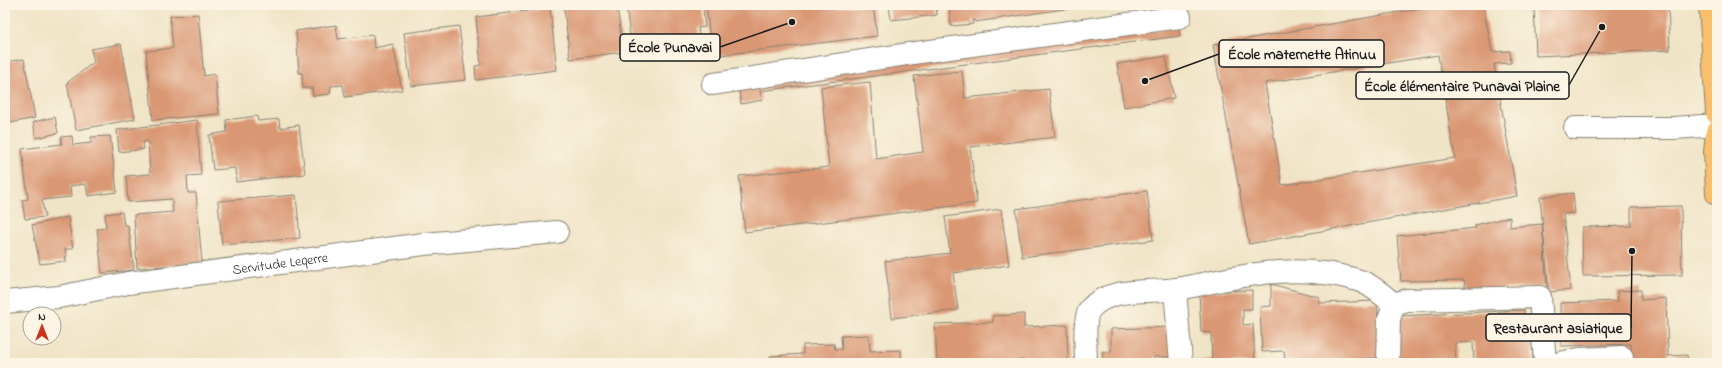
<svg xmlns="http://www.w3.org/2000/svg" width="1722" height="368" font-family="'Indie Flower',sans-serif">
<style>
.building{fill:#da9773;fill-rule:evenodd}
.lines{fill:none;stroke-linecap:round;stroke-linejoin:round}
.minor-casing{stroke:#868071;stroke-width:24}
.major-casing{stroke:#868071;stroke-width:24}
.minor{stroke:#fff;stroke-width:22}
.major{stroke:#f9bf6d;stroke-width:22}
.labels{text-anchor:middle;stroke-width:3;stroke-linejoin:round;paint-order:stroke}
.street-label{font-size:14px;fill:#1c1c1c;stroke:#fcf5e5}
.leader{fill:none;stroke:#1c1c1c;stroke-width:1.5}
.callout-dot{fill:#1c1c1c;stroke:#fcf5e5;stroke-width:1.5}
.callout{fill:#fcf5e5;stroke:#1c1c1c;stroke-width:1.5}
.callout-label{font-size:15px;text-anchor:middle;font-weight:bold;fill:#1c1c1c}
</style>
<rect width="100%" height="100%" fill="#fcf5e5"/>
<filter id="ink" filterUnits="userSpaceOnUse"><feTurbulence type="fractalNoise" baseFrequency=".025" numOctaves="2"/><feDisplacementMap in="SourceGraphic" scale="8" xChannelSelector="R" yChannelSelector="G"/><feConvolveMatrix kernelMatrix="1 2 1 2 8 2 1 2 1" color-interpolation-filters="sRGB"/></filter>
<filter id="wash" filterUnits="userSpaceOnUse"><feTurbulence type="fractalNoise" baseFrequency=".012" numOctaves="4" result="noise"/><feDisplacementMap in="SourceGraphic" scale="16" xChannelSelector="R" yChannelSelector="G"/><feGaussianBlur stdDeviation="0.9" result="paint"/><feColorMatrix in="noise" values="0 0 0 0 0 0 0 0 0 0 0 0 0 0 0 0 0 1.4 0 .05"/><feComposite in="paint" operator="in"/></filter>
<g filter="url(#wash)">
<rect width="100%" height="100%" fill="#f0e4c6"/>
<g id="blocks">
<g class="building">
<polygon points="588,5 617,5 623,52 570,59 564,8"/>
<polygon points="626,5 694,5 695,9 703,8 705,27 698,28 700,44 632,52"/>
<polygon points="706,5 832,5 833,7 873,5 877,36 712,56"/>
<polygon points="889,5 936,5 937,15 891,20"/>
<polygon points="949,5 1085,5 1085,6 975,22 975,20 972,20 973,24 951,26"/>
<path d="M1439,5H1483L1492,52L1510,51L1511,63L1494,64L1517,196L1249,244L1213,45ZM1438,55L1455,158L1282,185L1265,83Z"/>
<polygon points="1534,5 1668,5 1670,50 1536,56"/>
<polygon points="550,8 557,70 476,80 475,66 481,65 476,17"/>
<polygon points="198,14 204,76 215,74 219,114 153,120 146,51 173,48 170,16"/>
<polygon points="336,25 338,39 373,35 374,48 393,44 402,90 345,97 343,85 331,86 330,94 313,96 312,88 303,88 302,73 299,73 296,31"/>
<polygon points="459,26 466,80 411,86 404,33"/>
<polygon points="1178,27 1180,36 760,91 762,100 741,104 738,84"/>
<polygon points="121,44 135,119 76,130 67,83 94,62 91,49"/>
<polygon points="1166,56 1174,98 1124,107 1117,64"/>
<polygon points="24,59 35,118 5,124 5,62"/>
<polygon points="962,71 965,98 1049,89 1055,137 970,147 977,203 745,232 739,176 829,167 821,87 870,82 876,159 923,152 914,76"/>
<polygon points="257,116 258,121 279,119 280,128 299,125 305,174 236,182 235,168 213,170 209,135 227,132 226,120"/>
<polygon points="55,117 58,133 36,138 33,122"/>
<polygon points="197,120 201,175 187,176 188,193 196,193 202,263 137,268 134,215 173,212 172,199 128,202 126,176 150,174 148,141 143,142 144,149 119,152 117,130"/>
<polygon points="72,136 73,145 91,143 91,137 110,136 117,192 88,196 86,184 70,186 71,197 42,200 45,217 25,219 22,200 28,199 22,149 62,144 61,137"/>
<polygon points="1147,191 1153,240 1022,257 1016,209"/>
<polygon points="1573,193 1575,213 1563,214 1571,290 1549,292 1540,197"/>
<polygon points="296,195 300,238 222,245 218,201"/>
<polygon points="1681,206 1682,275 1583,276 1582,227 1631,226 1631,207"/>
<polygon points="1001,209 1009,265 953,273 958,310 892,318 885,261 950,253 945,217"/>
<polygon points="122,212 124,225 128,225 134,270 102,273 97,229 106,228 105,214"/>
<polygon points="68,217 73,249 65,249 66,261 40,264 32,225"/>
<polygon points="1510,217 1510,227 1542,224 1547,287 1466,290 1464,280 1401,281 1397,236 1476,228 1475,225"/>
<polygon points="1271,284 1319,297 1319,303 1377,301 1379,358 1322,361 1322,363 1295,363 1285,362 1284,351 1262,352 1260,307 1271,306"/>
<polygon points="1252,290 1252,309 1243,309 1243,325 1253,324 1255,363 1189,363 1212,360 1211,333 1201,332 1199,292"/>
<polygon points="1641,290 1641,300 1666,298 1668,356 1687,355 1688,363 1631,363 1631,344 1561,346 1560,303 1618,301 1617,291"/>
<polygon points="1524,310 1525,336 1532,335 1533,363 1474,363 1473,342 1455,343 1456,363 1397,363 1398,316"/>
<polygon points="1024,314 1024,327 1067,325 1068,363 1025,363 1024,360 1007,361 1007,363 937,363 935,324 993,322 993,316"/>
<polygon points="1172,327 1173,357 1154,357 1155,363 1103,363 1102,352 1111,352 1111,329"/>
<polygon points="869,335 870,351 901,350 901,363 770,363 770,356 803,354 803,345 834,344 835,349 842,349 841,336"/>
<polygon points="642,360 642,363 629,363 628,362"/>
<polygon points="1357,361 1357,363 1347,363 1346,362"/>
</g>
</g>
</g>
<g filter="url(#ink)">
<use href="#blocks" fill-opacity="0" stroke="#868071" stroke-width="1"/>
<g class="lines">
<g class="minor-casing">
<g id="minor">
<polyline points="713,84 914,53 1180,17"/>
<polyline points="1575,128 1674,128 1717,125"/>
<polyline points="1175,289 1181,363"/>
<path id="s1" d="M5,302L59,297L128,283L424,244L557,232"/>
<polyline points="1394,304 1407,300 1540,297 1545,363"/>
<path d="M1086,363C1086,351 1083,318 1090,309C1110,286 1150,293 1177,289C1225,280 1274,266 1324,273C1333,274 1357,279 1365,283C1375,288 1385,297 1394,304L1389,319L1388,363"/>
<polyline points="1560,363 1579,359 1622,357"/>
</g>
</g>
<g class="major-casing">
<g id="major">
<polyline points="1710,5 1717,113"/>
<polyline points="1717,132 1715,152 1717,194"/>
</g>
</g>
<use href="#minor" class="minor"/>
<use href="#major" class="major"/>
</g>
</g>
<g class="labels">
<g class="street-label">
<text dy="5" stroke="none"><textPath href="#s1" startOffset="278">Servitude Leqerre</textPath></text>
</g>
</g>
<path class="leader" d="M792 22L720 47M1145 81L1219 54M1602 27L1569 85M1632 251L1631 328"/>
<g class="callout-dot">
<circle cx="792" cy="22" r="4"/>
<circle cx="1145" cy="81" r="4"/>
<circle cx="1602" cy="27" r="4"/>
<circle cx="1632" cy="251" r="4"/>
</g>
<g class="callout">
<rect x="620" y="34" width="100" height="27" rx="4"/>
<rect x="1219" y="40" width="165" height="27" rx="4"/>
<rect x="1356" y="72" width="213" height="27" rx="4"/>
<rect x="1486" y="314" width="145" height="27" rx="4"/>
</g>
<g class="callout-label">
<text x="670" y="52">École Punavai</text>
<text x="1302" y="59">École maternette Atinuu</text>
<text x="1462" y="91">École élémentaire Punavai Plaine</text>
<text x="1558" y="333">Restaurant asiatique</text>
</g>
<rect width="1722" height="368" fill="none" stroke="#fcf5e5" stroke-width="20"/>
<g transform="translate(42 326)"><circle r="19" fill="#fcf5e5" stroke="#a29e95"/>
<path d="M0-3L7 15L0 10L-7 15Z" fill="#c8321e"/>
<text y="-6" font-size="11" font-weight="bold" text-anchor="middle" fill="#1c1c1c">N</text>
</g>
</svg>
